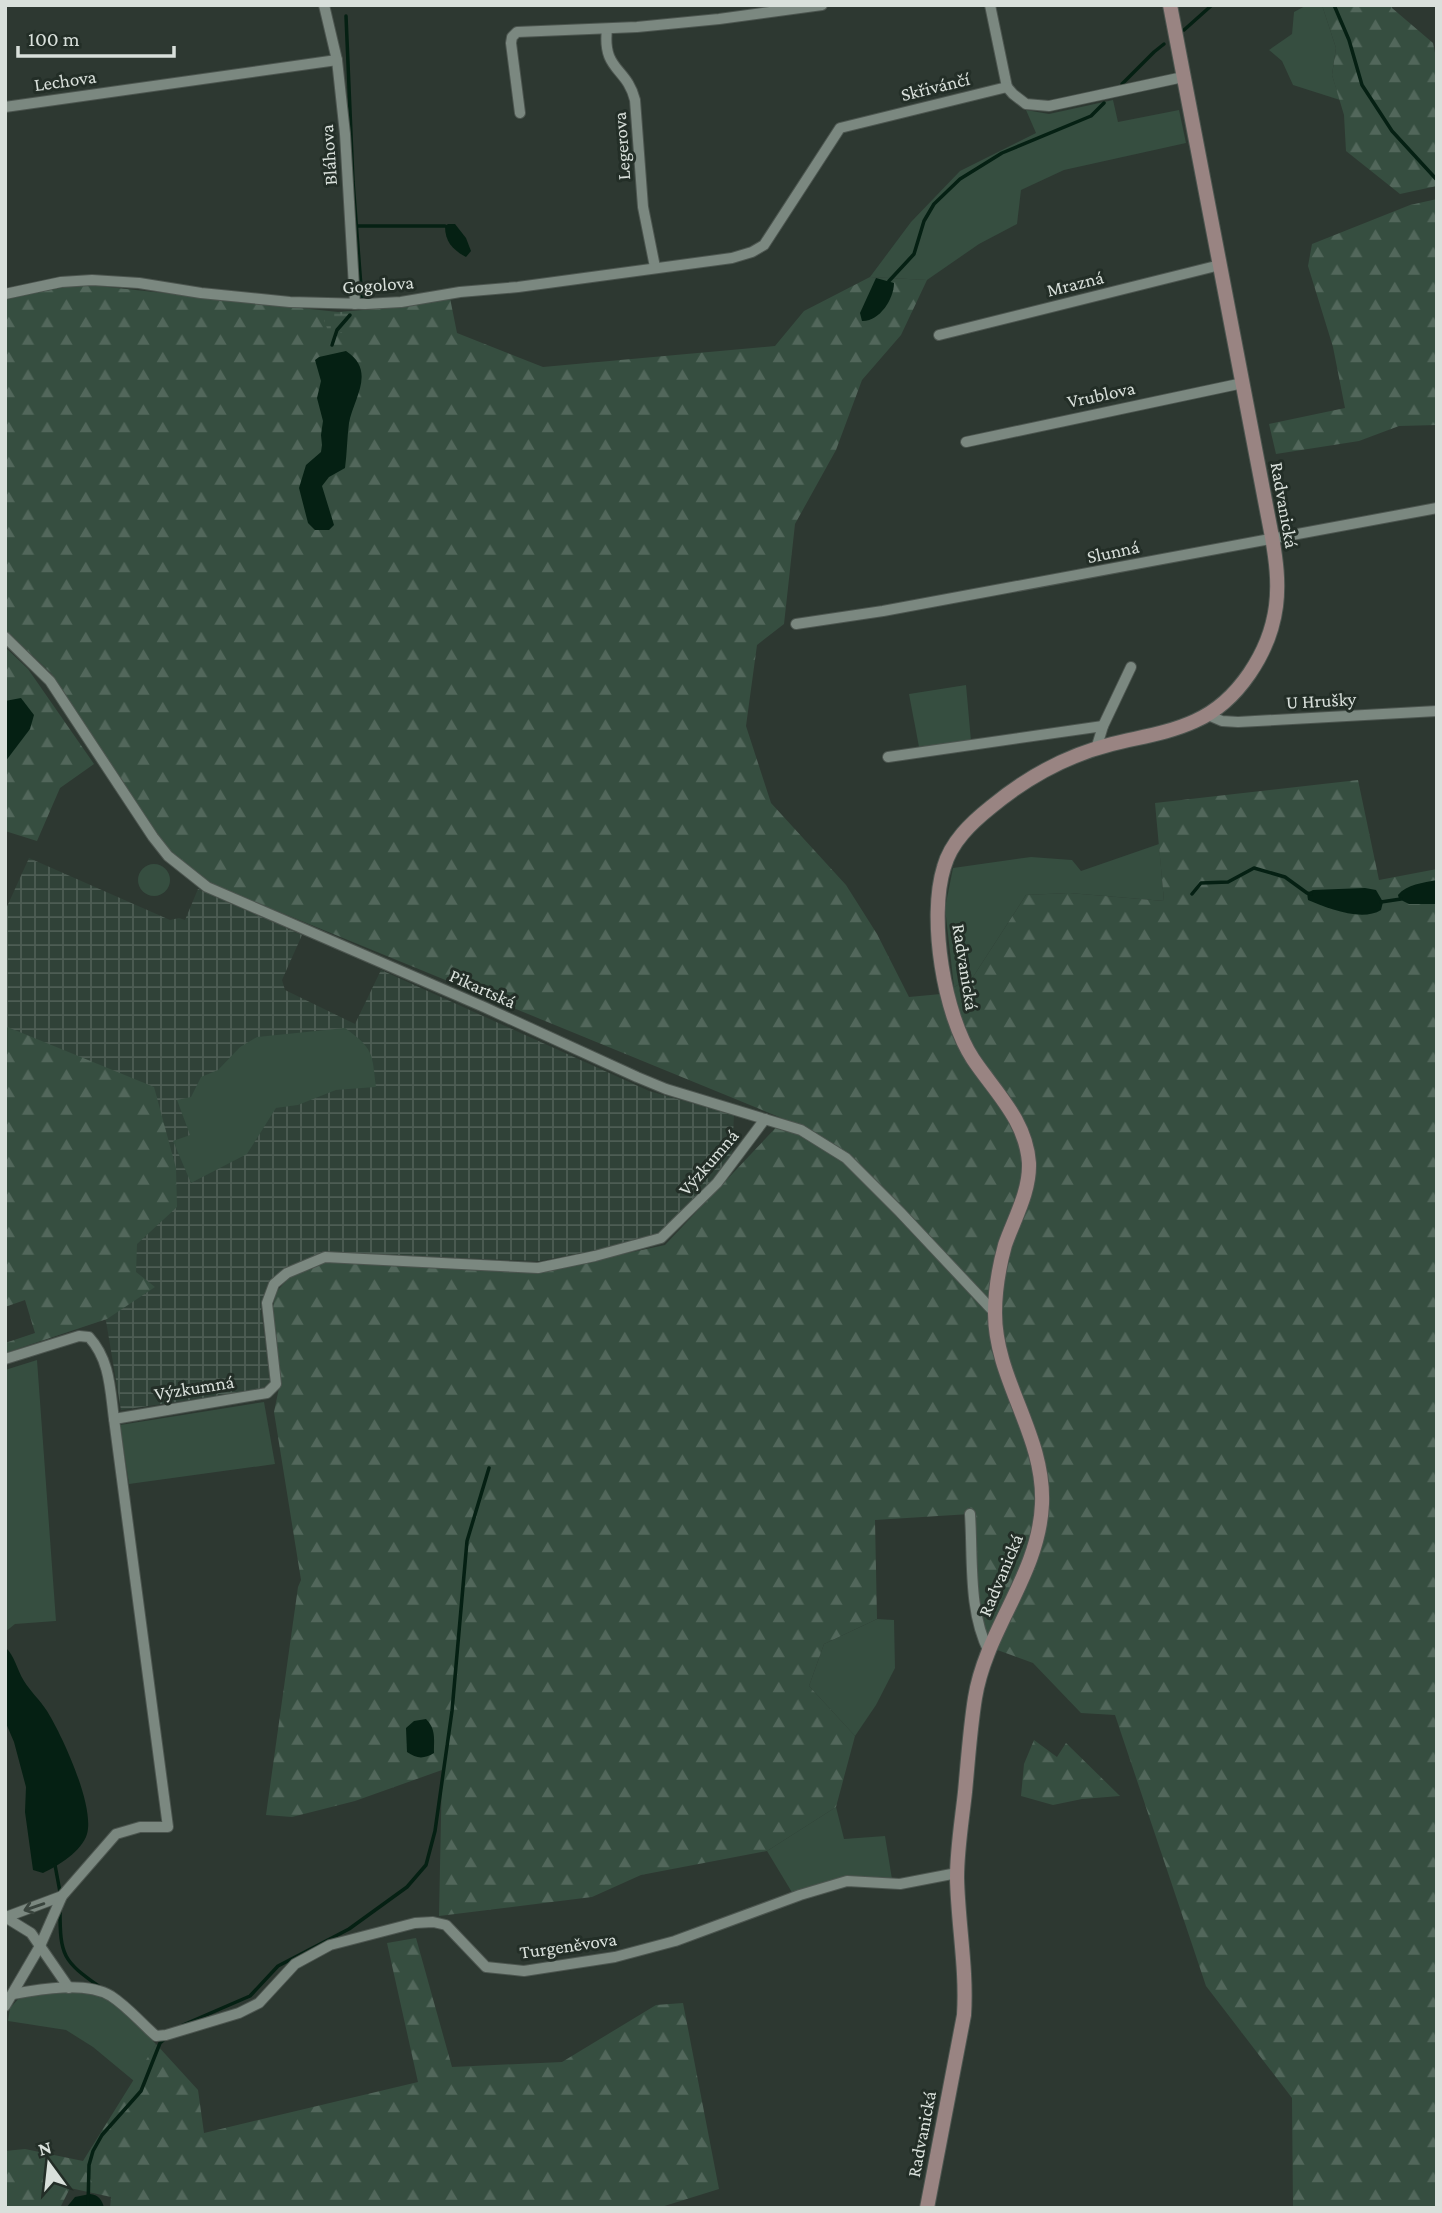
<svg xmlns="http://www.w3.org/2000/svg" width="1442" height="2213" font-family="'Crimson Pro',serif">
<style>
.industrial{fill:url(#industrial-grid)}
.grass{fill:#364e40}
.forest{fill:url(#forest-firs)}
.wetland{fill:url(#wetland-marsh)}
.water{fill:#052013}
.lines{fill:none;stroke-linecap:round;stroke-linejoin:round}
.stream{stroke:#052013;stroke-width:3.5}
.street-casing{stroke:#4c554f;stroke-width:12}
.secondary-casing{stroke:#4c554f;stroke-width:16}
.street{stroke:#7b8880;stroke-width:10}
.secondary{stroke:#998482;stroke-width:14}
.oneway{stroke:#39443d}
.labels{text-anchor:middle;stroke-width:6;stroke-linejoin:round;paint-order:stroke}
.street-label{font-size:19px;fill:#d9e0db;stroke:#232e27}
</style>
<defs>
<pattern id="industrial-grid" width="8" height="8" patternUnits="userSpaceOnUse" patternTransform="scale(1.75)"><rect width="8" height="8" fill="#304238"/><path d="M0 4h8M4 0v8" fill="none" stroke="#4d5d54"/></pattern>
<pattern id="forest-firs" width="22" height="20" patternUnits="userSpaceOnUse" patternTransform="scale(1.75)"><rect width="22" height="20" fill="#364e40"/><path d="M5 1l3.5 6h-7zM16 11l3.5 6h-7z" fill="#52675b"/></pattern>
<pattern id="wetland-marsh" width="20" height="14" patternUnits="userSpaceOnUse" patternTransform="scale(1.75)"><rect width="20" height="14" fill="#364e40"/><path d="M1 5h8M5 5V1M11 12h8M15 12V8" fill="none" stroke="#52675b"/></pattern>
</defs>
<rect width="100%" height="100%" fill="#2d3831"/>
<polygon class="industrial" points="29,858 170,920 179,918 185,920 198,889 302,935 282,980 285,990 355,1024 381,970 649,1091 734,1115 732,1156 728,1167 661,1232 640,1242 539,1261 323,1253 282,1272 267,1286 261,1310 271,1381 264,1389 121,1410 91,1232 5,1054 5,911"/>
<g class="grass">
<polygon points="1307,5 1322,5 1336,48 1332,75 1340,100 1293,85 1282,61 1269,50 1292,34 1294,12"/>
<polygon points="1113,100 1118,122 1179,110 1186,143 1064,170 1021,190 1017,224 979,244 927,280 870,277 911,222 960,171 1036,133 1026,110 1049,114"/>
<polygon points="966,685 971,741 919,747 909,694"/>
<polygon points="1159,844 1164,901 1069,893 1026,895 973,977 954,987 945,908 953,868 1031,857 1072,860 1081,871"/>
<circle cx="154" cy="880" r="16"/>
<path d="M345,1028C374,1049 372,1053 376,1087L336,1090L298,1105L276,1108L247,1154L191,1183L173,1141L190,1135L177,1100L191,1097L201,1077L218,1070L240,1047L257,1037Z"/>
<polygon points="37,1360 56,1621 15,1624 5,1632 5,1370"/>
<polygon points="264,1402 275,1464 129,1484 120,1425"/>
<polygon points="877,1619 894,1620 895,1668 876,1705 855,1736 809,1686 824,1644"/>
<polygon points="836,1807 844,1839 885,1836 892,1879 793,1894 767,1851"/>
<polygon points="70,1991 104,1997 122,2010 156,2044 134,2081 93,2047 66,2030 8,2021 10,2008 21,1996"/>
</g>
<g class="forest">
<polygon points="1322,5 1392,5 1392,8 1433,43 1437,63 1437,186 1400,194 1346,151 1344,115 1332,75 1336,48"/>
<polygon points="1437,199 1437,425 1399,426 1359,441 1276,454 1269,424 1345,408 1333,347 1308,266 1312,244 1410,205"/>
<polygon points="870,277 927,280 901,335 862,380 836,450 795,524 784,624 757,645 746,726 771,803 846,885 877,934 909,997 941,994 973,977 1026,895 1069,893 1164,901 1155,803 1358,780 1379,880 1437,869 1437,2208 1293,2208 1292,2098 1206,1986 1115,1715 1081,1713 1033,1663 981,1644 970,1514 875,1520 877,1619 824,1644 809,1686 855,1736 836,1807 767,1851 641,1875 592,1897 439,1916 442,1770 355,1801 292,1817 266,1815 298,1587 301,1580 274,1412 280,1383 273,1307 276,1292 289,1278 324,1261 536,1273 665,1245 784,1119 216,886 184,865 164,845 106,760 51,673 5,630 5,299 80,284 338,312 400,307 450,298 457,333 543,367 775,346 804,311"/>
<polygon points="5,647 28,669 94,764 60,788 37,841 5,831"/>
<polygon points="5,1026 154,1087 176,1168 177,1207 137,1244 136,1272 155,1287 107,1319 5,1353 5,1343 35,1333 25,1300 5,1307"/>
<polygon points="1034,1740 1057,1757 1066,1743 1120,1796 1082,1799 1053,1805 1021,1796 1024,1764"/>
<polygon points="416,1938 452,2067 562,2062 656,2005 683,2003 719,2189 658,2208 110,2208 111,2197 70,2188 60,2208 5,2208 5,2151 25,2149 83,2161 156,2044 198,2090 204,2133 418,2082 387,1943"/>
</g>
<polygon class="wetland" points="338,312 349,312 349,322 344,332 333,335 328,331 324,320 328,315"/>
<g class="water">
<path d="M448,224H455L466,238L471,251L466,257C453,250 445,242 445,226Z"/>
<path d="M876,278L894,283C894,299 879,322 862,321L860,313Z"/>
<path d="M346,351C377,371 353,399 349,423C347,438 347,453 345,468L329,477L322,486L334,525L329,530H315L308,523L299,488L306,465L321,452L322,445L321,435L323,421L317,398L321,381L315,360L319,357Z"/>
<polygon points="21,698 34,715 30,729 5,762 5,701"/>
<path d="M1437,880V904H1409L1399,899L1398,895C1407,884 1423,883 1437,880Z"/>
<path d="M1365,888L1376,890L1383,902L1381,910C1362,922 1327,908 1308,900L1307,893L1313,890Z"/>
<path d="M5,1647C15,1656 17,1670 24,1681C30,1691 40,1700 47,1711C62,1735 95,1806 87,1834C82,1851 58,1866 43,1873L33,1870L25,1812L26,1787L14,1742L5,1721Z"/>
<path d="M426,1719C436,1729 434,1739 434,1753C424,1759 417,1759 407,1752L406,1728L414,1721Z"/>
<path d="M90,2194C98,2195 102,2199 104,2208H66L75,2197Z"/>
</g>
<g class="lines">
<g class="stream">
<polyline points="1334,5 1349,40 1362,85 1392,131 1437,180"/>
<polyline points="346,16 353,182 362,300"/>
<polyline points="1184,30 1212,5"/>
<polyline points="1122,84 1154,52 1164,44"/>
<polyline points="357,226 445,226"/>
<polyline points="889,281 914,254 924,221 934,204 960,179 1002,153 1091,116 1104,103"/>
<polyline points="332,345 337,330 350,315"/>
<polyline points="1192,894 1201,883 1228,882 1254,868 1285,877 1307,893 1311,894"/>
<polyline points="1381,902 1401,899"/>
<polyline points="55,1865 60,1892"/>
<path d="M60,1910C60,1956 63,1961 100,1987"/>
<polyline points="183,2025 250,1996 278,1966 349,1929 407,1887 426,1865 435,1831 452,1711 467,1541 489,1468"/>
<polyline points="88,2208 89,2165 93,2151 102,2135 141,2091 160,2043 166,2038"/>
</g>
<g class="street-casing">
<g id="street">
<polyline points="324,5 337,60 345,134 355,304"/>
<polyline points="990,5 1007,87"/>
<path d="M607,29C602,71 627,67 635,100L643,207L655,267"/>
<polyline points="5,107 337,60"/>
<polyline points="520,113 511,43 512,37 517,32 637,27 719,19 822,5"/>
<polyline points="5,294 61,282 92,280 139,283 201,293 290,302 365,304 401,302 460,292 518,287 732,258 752,252 764,245 840,128 1007,87 1013,94 1026,104 1049,106 1183,77"/>
<polyline points="939,335 1220,265"/>
<polyline points="966,442 1243,383"/>
<polyline points="796,624 883,611 1437,508"/>
<polyline points="5,637 50,681 153,837 168,856 207,887 484,1007 637,1077 666,1089 801,1130 846,1158 900,1212 995,1313"/>
<polyline points="1208,715 1222,721 1238,722 1437,711"/>
<polyline points="1096,749 1103,726 1131,667"/>
<polyline points="888,757 1103,726"/>
<path d="M5,1359L79,1336L89,1337C110,1360 110,1389 114,1419"/>
<path d="M970,1514C973,1559 968,1611 989,1652"/>
<polyline points="5,1917 31,1933 69,1988"/>
<polyline points="6,1917 62,1896"/>
<path d="M13,1994C40,1989 86,1981 111,1996C128,2007 141,2023 156,2036L166,2035L239,2013L259,2003L295,1964L330,1945L415,1923L433,1922L446,1925L486,1967L524,1971L615,1957L675,1941L800,1895L847,1881L900,1884L957,1873"/>
<polyline points="5,2006 40,1946 62,1896 116,1834 140,1827 168,1827 114,1419 267,1393 276,1384 267,1303 274,1284 287,1273 325,1257 538,1268 595,1256 661,1238 717,1183 765,1119"/>
</g>
</g>
<g class="secondary-casing">
<path id="secondary" d="M927,2208L964,2015C967,1969 958,1924 957,1878C957,1849 962,1820 965,1792C968,1761 970,1729 975,1698C986,1629 1039,1575 1042,1504C1045,1435 995,1380 995,1313C995,1290 999,1267 1005,1245C1014,1219 1030,1192 1029,1163C1026,1120 995,1092 973,1059C944,1015 928,918 944,867C951,842 971,823 991,807C1026,778 1068,755 1112,744C1140,737 1169,733 1195,721C1238,702 1270,652 1276,606C1279,582 1276,560 1272,537L1170,5"/>
</g>
<use href="#street" class="street"/>
<use href="#secondary" class="secondary"/>
</g>
<defs><path id="oneway-shaft" d="M-6 0H5M1.5-3L5.5 0L1.5 3" fill="none" stroke-width="1.6" stroke-linecap="round" stroke-linejoin="round" transform="scale(1.75)"/></defs>
<use class="oneway" href="#oneway-shaft" transform="translate(34 1907) rotate(161)"/>
<g class="labels">
<g class="street-label">
<text transform="translate(65 80) rotate(-8)" y="7">Lechova</text>
<text transform="translate(935 86) rotate(-14)" y="7">Skřivánčí</text>
<text transform="translate(621 146) rotate(-94)" y="7">Legerova</text>
<text transform="translate(328 155) rotate(-94)" y="7">Bláhova</text>
<text transform="translate(1075 283) rotate(-14)" y="7">Mrazná</text>
<text transform="translate(378 284) rotate(-4)" y="7">Gogolova</text>
<text transform="translate(1101 394) rotate(-12)" y="7">Vrublova</text>
<text transform="translate(1285 505) rotate(80)" y="7">Radvanická</text>
<text transform="translate(1113 551) rotate(-12)" y="7">Slunná</text>
<text transform="translate(1321 700) rotate(-3)" y="7">U Hrušky</text>
<text transform="translate(966 967) rotate(81)" y="7">Radvanická</text>
<text transform="translate(483 988) rotate(24)" y="7">Pikartská</text>
<text transform="translate(708 1162) rotate(-49)" y="7">Výzkumná</text>
<text transform="translate(194 1387) rotate(-9)" y="7">Výzkumná</text>
<text transform="translate(1000 1575) rotate(-67)" y="7">Radvanická</text>
<text transform="translate(568 1945) rotate(-8)" y="7">Turgeněvova</text>
<text transform="translate(921 2134) rotate(-79)" y="7">Radvanická</text>
</g>
</g>
<rect width="1442" height="2213" fill="none" stroke="#d9e0db" stroke-width="14"/>
<g transform="translate(49 2164) rotate(345)" stroke="#232e27" stroke-width="5" paint-order="stroke">
<path d="M0-5L12 26L0 18L-12 26Z" fill="#d9e0db"/>
<text y="-10" font-size="19" font-weight="bold" text-anchor="middle" fill="#d9e0db">N</text>
</g>
<path d="M18 46v10h156v-10" fill="none" stroke="#d9e0db" stroke-width="3.5"/>
<text x="28" y="46" font-size="21" fill="#d9e0db" stroke="#232e27" stroke-width="5" paint-order="stroke">100 m</text>
</svg>
